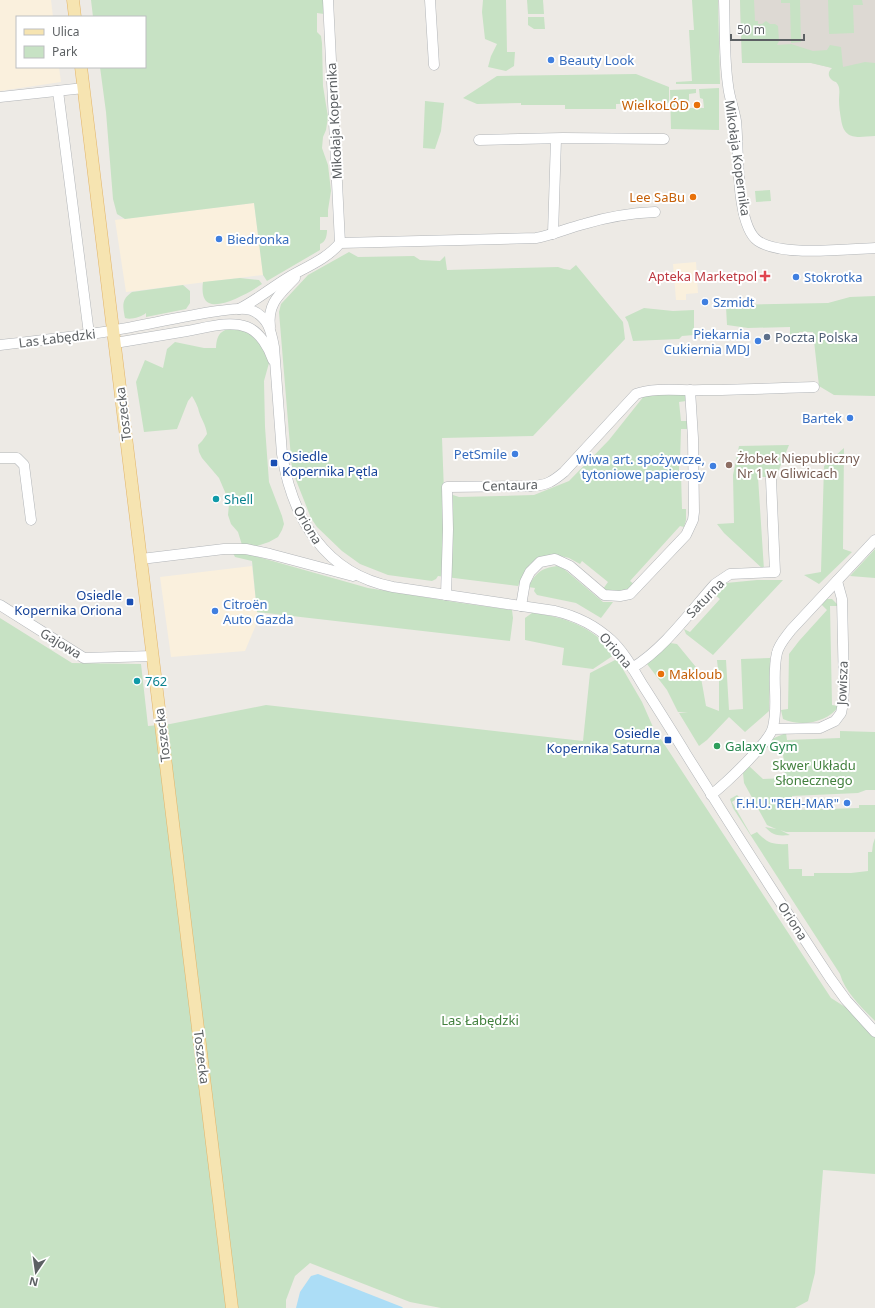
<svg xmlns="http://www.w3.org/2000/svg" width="875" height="1308" font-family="'Noto Sans',sans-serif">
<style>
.commercial{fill:#faf0dd}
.education{fill:#ddd9d3}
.green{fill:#c7e2c4}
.water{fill:#acddf6}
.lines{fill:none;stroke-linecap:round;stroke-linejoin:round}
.minor-casing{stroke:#b2b5b8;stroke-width:11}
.major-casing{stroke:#e2b469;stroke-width:13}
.minor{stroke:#fff;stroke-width:10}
.major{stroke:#f6e4b1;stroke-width:12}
.shop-dot{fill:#3f7fe0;stroke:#fff;stroke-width:1.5}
.food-dot{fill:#e8710a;stroke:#fff;stroke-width:1.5}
.health-dot{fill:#e0444e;stroke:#fff;stroke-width:1.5}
.service-dot{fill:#5c6f8a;stroke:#fff;stroke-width:1.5}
.transit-dot{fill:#1a4fb4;stroke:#fff;stroke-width:1.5}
.education-dot{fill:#8d6e63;stroke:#fff;stroke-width:1.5}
.culture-dot{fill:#0f9aa8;stroke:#fff;stroke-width:1.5}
.leisure-dot{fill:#2e9e5b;stroke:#fff;stroke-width:1.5}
.labels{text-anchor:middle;stroke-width:4;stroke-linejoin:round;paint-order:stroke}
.shop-label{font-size:13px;fill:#366cbe;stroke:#fff;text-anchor:start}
.food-label{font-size:13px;fill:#c56008;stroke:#fff;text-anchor:end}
.street-label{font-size:13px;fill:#5c6063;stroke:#fff}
.health-label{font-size:13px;fill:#be3a42;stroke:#fff;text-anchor:end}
.service-label{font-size:13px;fill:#4e5e75;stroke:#fff;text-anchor:start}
.transit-label{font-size:13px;fill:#164399;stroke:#fff;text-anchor:end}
.education-label{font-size:13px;fill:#785e54;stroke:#fff;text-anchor:start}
.culture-label{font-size:13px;fill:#0d838f;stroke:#fff;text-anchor:start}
.leisure-label{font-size:13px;fill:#27864d;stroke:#fff;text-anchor:start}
.park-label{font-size:13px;fill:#42803e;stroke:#fff}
</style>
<rect width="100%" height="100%" fill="#edeae5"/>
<g class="commercial">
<polygon points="0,0 51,0 53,17 17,17 17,67 59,67 61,82 0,91"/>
<polygon points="254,203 263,275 126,292 115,220"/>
<polygon points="696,262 698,293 686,294 686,300 676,300 673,264"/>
<polygon points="252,566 258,620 245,651 171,657 160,577"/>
</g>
<polygon class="education" points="740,0 875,0 875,70 841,70 811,63 742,63"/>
<g class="green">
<path d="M91,0H323L324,14L317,13V32L321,36L322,43L323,86L328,117L326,130L323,137L322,148L328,165L331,191L328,210V217H320V230H327C327,235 326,242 320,244V250L267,281L263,275L254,203L125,219L117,214L113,199L106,112L100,67H145V17H93Z"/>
<polygon points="483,0 506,0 507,52 515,52 514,66 506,71 488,67 491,56 497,44 485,39 482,12"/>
<polygon points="527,0 543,0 544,14 528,14"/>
<polygon points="692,0 718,0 720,84 676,84 676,82 692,81 689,30 694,30"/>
<path d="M740,0H754L755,21H758V24H762L766,21L770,24H775L778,26L779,41L777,45L791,44L813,51L827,50L830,45L841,47L843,67L865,62L875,63V136C857,137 844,141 841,119C840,113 839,107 839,100C839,94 841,87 836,82C829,80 826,73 832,68L811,63H742Z"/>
<polygon points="781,0 800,0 801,42 791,43 790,3 781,3"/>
<polygon points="828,0 862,0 863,5 853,5 854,33 829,34"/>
<polygon points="528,17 544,17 545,29 534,29 528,25"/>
<polygon points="636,74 669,87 669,103 616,104 616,109 565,109 565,105 521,105 521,103 477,104 463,98 497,76"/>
<polygon points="719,88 719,130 671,129 670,90 696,89 696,93 689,94 689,108 704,108 703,99 700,98 699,89"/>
<polygon points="425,101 444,103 441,131 435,149 423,148"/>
<polygon points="770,190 771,201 756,202 755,191"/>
<polygon points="349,252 358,257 414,256 420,260 440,261 445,256 447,270 558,267 564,269 570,270 576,265 623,322 625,339 533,436 442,438 444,492 459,497 534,495 569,481 609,440 644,396 686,393 686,401 679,402 681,421 687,421 687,429 681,429 680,463 679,465 679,473 681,474 682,509 686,509 686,520 684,527 680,526 630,581 635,585 626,591 609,591 603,589 608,582 582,561 580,564 569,558 552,554 530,564 518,586 438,576 436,579 432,581 388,575 360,564 342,551 317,527 311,518 292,470 279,312 281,304 308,275"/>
<path d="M240,278L259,280L262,284C252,291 221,309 209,303C202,300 202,289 203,282Z"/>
<path d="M183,285L190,291V303L186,309L146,317V313C141,317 131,320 125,318C123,305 121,300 132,292Z"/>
<polygon points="875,296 875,396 834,395 819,386 813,332 799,332 798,337 790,336 790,327 748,328 727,325 726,307 730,305 828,303 850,297"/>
<polygon points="644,308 673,311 694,310 694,335 682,336 679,339 633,341 628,322 625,317"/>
<path d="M238,328L248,332L263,347L269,363L264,381L265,427L269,482L282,516L284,524L282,530L278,537L269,542L257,546L242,545L238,532L231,524L228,515L229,504L225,492L219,478L202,458L199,452L198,445L202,441L207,434C206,424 200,418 198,408C196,403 195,401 192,396L188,401L177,429L144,432L136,382L145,360L163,368L167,349L175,342L204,348H216C217,332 222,329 238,328Z"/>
<polygon points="789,445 776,477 758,477 764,570 724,533 717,524 734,523 733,475 739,446"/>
<polygon points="844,448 843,549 852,552 819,584 804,575 821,572 824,466"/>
<polygon points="875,549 875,578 850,576"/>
<polygon points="233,553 251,555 368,588 461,603 512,610 513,618 510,641 257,612 252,561 235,557"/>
<path d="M557,566L564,569L603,602H613L601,618L576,603L537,595L534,591L535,588L528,587C536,573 541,568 557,566Z"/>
<polygon points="757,580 783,580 713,655 686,634 684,629 690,632 720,599 715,595 726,583"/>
<path d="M826,599H832L837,604V606H830L832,705L839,706C827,723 801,727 783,719L781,710L788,709L789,654L799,641L827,610L821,604Z"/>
<path d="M532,613C566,617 590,626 614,652L612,653L614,655L593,669L562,665L564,648L525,640V618Z"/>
<polygon points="0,618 72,663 141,664 148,726 170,724 266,705 583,741 590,673 617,659 642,702 653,727 831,998 875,1026 875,1174 823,1170 815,1273 808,1301 795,1308 441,1308 410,1302 310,1263 295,1276 286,1300 286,1308 0,1308"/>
<polygon points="670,643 677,644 700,672 706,706 719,711 719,679 717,660 726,660 729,710 743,709 741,659 770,658 769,711 745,732 729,717 707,740 699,746 679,713 688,712 678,712 667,690 647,664"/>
<path d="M840,731L875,732V790H866L858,793L792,796V810L859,808V805H875V832H786L780,830L790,835C777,836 774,836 765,827L776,829L767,825L744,783L743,773L749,766L763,779L785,778L783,754L780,752H772L766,746L774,738L786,733L787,740L840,738Z"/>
<path d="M737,795L739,797L732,802L751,835L757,832C767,843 773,845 788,844L789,869H802V876H814V873H851L868,871V852H872L873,844L875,838V1021C862,1008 845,992 840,974L733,808L730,799Z"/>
</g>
<polygon class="water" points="318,1274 402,1307 403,1308 296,1308 300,1292 311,1276"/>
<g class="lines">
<g class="minor-casing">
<g id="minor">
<polyline points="328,0 340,243"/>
<polyline points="430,0 434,65"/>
<path d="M724,0C725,28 724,58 728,85C729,97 734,109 736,121C739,147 735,225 758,241C782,257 846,249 875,248"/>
<polyline points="58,91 89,334"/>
<polyline points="0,97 84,88"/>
<polyline points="479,140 563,138 664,139"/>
<polyline points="553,234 556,139"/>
<path d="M239,309C257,300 272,287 289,277C306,267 327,259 340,243L536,238C553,235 568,228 584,224C607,217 631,213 655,212"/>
<path d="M270,327C267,303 280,294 295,278"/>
<path d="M115,343C139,339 163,335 187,331C205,328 229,320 247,327C260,332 269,348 273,360"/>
<path d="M0,345C32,341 65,338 97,333C137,327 177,317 218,311C228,310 240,307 251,310C268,317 271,330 274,347L282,454C292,518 325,574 393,587L555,611C576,616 595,625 611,640C625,653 634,671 644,687C658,709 672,731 686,754C733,829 781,904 830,978L846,1000L875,1032"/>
<polyline points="0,458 17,458 24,465 31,520"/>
<polyline points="141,559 224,549 246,549 270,554 353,576"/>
<path d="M446,595L448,529L447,487L532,486C547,485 552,482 564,472L636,394C655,387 682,391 703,390C740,390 777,388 814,387"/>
<polyline points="0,605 84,658 153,656"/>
<polyline points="521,606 525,582 530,572 540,562 555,559 570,566 604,595 620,596 630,594 686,535 693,520 694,512 693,438 690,390"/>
<path d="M632,668C664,649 690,612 715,584L730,574L775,572L771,479"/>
<polyline points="773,729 820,728 835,721 841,713 843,703 844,688 842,599 837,581"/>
<path d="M711,795C725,784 770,742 773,727C779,703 771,677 777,653C779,644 786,637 791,630L875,540"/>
</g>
</g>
<g class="major-casing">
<g id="major">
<polyline points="73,0 75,17"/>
<polyline points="81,67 232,1308"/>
</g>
</g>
<use href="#minor" class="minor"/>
<use href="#major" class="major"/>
</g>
<g class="shop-dot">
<circle cx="551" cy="60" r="4"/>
<circle cx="219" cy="239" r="4"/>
<circle cx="796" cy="277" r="4"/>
<circle cx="705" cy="302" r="4"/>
<circle cx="758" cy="341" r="4"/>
<circle cx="850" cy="418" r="4"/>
<circle cx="515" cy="454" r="4"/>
<circle cx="713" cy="466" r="4"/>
<circle cx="215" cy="611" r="4"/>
<circle cx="847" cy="803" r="4"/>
</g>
<g class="food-dot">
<circle cx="697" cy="105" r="4"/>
<circle cx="693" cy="197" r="4"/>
<circle cx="661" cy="674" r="4"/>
</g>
<path class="health-dot" d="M763 270h4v4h4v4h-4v4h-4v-4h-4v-4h4z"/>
<circle class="service-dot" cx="767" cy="337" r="4"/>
<g class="transit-dot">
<rect x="270" y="459" width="8" height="8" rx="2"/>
<rect x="126" y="598" width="8" height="8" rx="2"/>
<rect x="664" y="736" width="8" height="8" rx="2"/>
</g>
<circle class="education-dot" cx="729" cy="465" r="4"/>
<g class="culture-dot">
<circle cx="216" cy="499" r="4"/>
<circle cx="137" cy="681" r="4"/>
</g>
<circle class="leisure-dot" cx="717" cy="746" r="4"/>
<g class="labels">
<g class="shop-label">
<text x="559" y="65">Beauty Look</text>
<text x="227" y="244">Biedronka</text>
<text x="804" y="282">Stokrotka</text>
<text x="713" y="307">Szmidt</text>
<text x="750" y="339" text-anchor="end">Piekarnia<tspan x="750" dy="15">Cukiernia MDJ</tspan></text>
<text x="842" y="423" text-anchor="end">Bartek</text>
<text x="507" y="459" text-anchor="end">PetSmile</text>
<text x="705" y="464" text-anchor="end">Wiwa art. spożywcze,<tspan x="705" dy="15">tytoniowe papierosy</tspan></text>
<text x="223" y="609">Citroën<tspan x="223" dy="15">Auto Gazda</tspan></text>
<text x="839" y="808" text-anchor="end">F.H.U."REH-MAR"</text>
</g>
<g class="food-label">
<text x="689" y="110">WielkoLÓD</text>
<text x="685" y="202">Lee SaBu</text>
<text x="669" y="679" text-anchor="start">Makloub</text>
</g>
<g class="street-label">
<text transform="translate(334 121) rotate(-93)" y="5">Mikołaja Kopernika</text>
<text transform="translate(738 158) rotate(82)" y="5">Mikołaja Kopernika</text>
<text transform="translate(57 338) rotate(-7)" y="5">Las Łabędzki</text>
<text transform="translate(123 414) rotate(-97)" y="5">Toszecka</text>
<text transform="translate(510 485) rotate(-2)" y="5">Centaura</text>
<text transform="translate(308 525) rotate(59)" y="5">Oriona</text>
<text transform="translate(705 598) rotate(-46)" y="5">Saturna</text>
<text transform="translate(61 643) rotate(31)" y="5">Gajowa</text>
<text transform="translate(616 650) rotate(49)" y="5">Oriona</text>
<text transform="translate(842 683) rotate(-88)" y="5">Jowisza</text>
<text transform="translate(162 735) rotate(-97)" y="5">Toszecka</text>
<text transform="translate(793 921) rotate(57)" y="5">Oriona</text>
<text transform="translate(202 1057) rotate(83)" y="5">Toszecka</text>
</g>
<g class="health-label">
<text x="757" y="281">Apteka Marketpol</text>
</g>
<g class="service-label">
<text x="775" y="342">Poczta Polska</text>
</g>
<g class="transit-label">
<text x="282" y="461" text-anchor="start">Osiedle<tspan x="282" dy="15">Kopernika Pętla</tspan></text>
<text x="122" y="600">Osiedle<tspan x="122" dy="15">Kopernika Oriona</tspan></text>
<text x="660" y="738">Osiedle<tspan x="660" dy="15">Kopernika Saturna</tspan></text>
</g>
<g class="education-label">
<text x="737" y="463">Żłobek Niepubliczny<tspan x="737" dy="15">Nr 1 w Gliwicach</tspan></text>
</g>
<g class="culture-label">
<text x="224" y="504">Shell</text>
<text x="145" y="686">762</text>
</g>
<g class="leisure-label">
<text x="725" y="751">Galaxy Gym</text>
</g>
<g class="park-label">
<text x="814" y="770">Skwer Układu<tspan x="814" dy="15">Słonecznego</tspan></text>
<text x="480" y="1025">Las Łabędzki</text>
</g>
</g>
<rect x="16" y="16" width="130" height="52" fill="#ffffff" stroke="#bebfc1"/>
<rect x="24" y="29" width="20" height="6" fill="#f6e4b1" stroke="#bebfc1"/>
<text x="52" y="36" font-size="12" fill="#5c6063">Ulica</text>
<rect x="24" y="46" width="20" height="12" fill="#c7e2c4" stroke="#bebfc1"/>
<text x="52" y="56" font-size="12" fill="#5c6063">Park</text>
<g transform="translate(36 1272) rotate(193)" stroke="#ffffff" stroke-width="3" paint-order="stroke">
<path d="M0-3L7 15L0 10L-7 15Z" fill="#5c6063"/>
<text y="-6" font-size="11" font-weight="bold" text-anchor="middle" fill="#5c6063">N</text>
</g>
<path d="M731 34v6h73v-6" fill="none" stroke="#5c6063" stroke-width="2"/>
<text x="737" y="34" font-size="12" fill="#5c6063" stroke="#ffffff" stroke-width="3" paint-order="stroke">50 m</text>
</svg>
